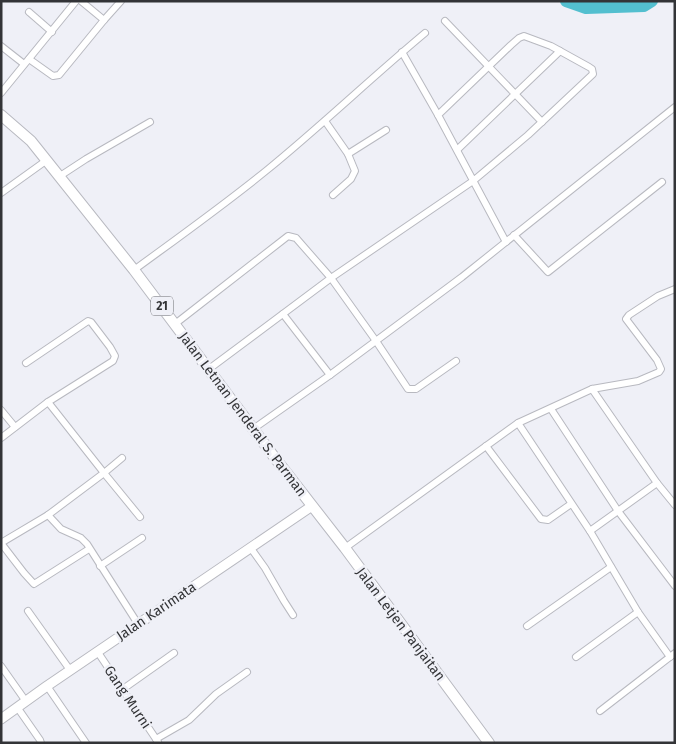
<svg xmlns="http://www.w3.org/2000/svg" width="676" height="744" font-family="'Fira Sans',sans-serif">
<style>
.lines{fill:none;stroke-linecap:round;stroke-linejoin:round}
.river{stroke:#53bfcf;stroke-width:12}
.minor-casing{stroke:#b8b9c0;stroke-width:8}
.secondary-casing{stroke:#b8b9c0;stroke-width:11}
.trunk-casing{stroke:#b8b9c0;stroke-width:12}
.minor{stroke:#fff;stroke-width:6}
.secondary{stroke:#fff;stroke-width:9}
.trunk{stroke:#fff;stroke-width:10}
.labels{text-anchor:middle;stroke-width:5;stroke-linejoin:round;paint-order:stroke}
.shield{fill:#eff0f7;stroke:#6b6c71;stroke-width:1}
.shield-label{font-size:12px;font-weight:bold;fill:#333437}
.street-label{font-size:14px;fill:#333437;stroke:#eff0f7}
</style>
<rect width="100%" height="100%" fill="#eff0f7"/>
<g class="lines">
<polyline class="river" points="566,1 586,8 644,6 652,1"/>
<g class="minor-casing">
<g id="minor">
<polyline points="81,1 104,20"/>
<polyline points="29,12 52,32"/>
<polyline points="445,21 542,122"/>
<polyline points="1,46 24,64"/>
<polyline points="402,52 438,115"/>
<polyline points="29,59 53,76 59,75 104,20 121,1"/>
<polyline points="1,93 76,1"/>
<polyline points="325,121 348,154 355,171 351,179 333,195"/>
<polyline points="458,149 560,51"/>
<polyline points="348,154 386,130"/>
<polyline points="60,176 86,159 150,122"/>
<polyline points="1,193 47,160"/>
<polyline points="514,235 548,272 662,182"/>
<path d="M134,270C179,237 224,205 267,170C321,126 371,78 425,33"/>
<polyline points="283,314 330,375"/>
<polyline points="175,324 288,236 296,238 331,278 376,341 408,389 416,389 456,361"/>
<polyline points="26,363 88,321 91,322 110,347 115,356 113,361 48,402"/>
<polyline points="209,369 331,278 473,181 528,135 593,74 592,69 589,67 551,46 524,36 519,38 511,45 438,115 506,242"/>
<polyline points="551,409 618,511 675,586"/>
<polyline points="1,410 15,427"/>
<polyline points="518,423 590,531 638,612 670,657"/>
<polyline points="253,429 330,375 462,277 675,107"/>
<polyline points="1,438 48,402 104,473 48,515 1,543"/>
<polyline points="486,446 541,519 548,520 571,504"/>
<polyline points="122,458 104,473 140,517"/>
<polyline points="657,483 675,505"/>
<polyline points="48,515 61,529 81,538 87,544 138,624"/>
<polyline points="590,531 657,483 592,389"/>
<polyline points="1,543 24,573 34,584 89,549"/>
<polyline points="250,547 265,568 284,601 293,615"/>
<polyline points="345,548 518,423 592,389 638,381 659,372 661,369 657,360 626,319 629,315 658,296 675,289"/>
<polyline points="100,566 142,538"/>
<polyline points="28,611 70,670"/>
<polyline points="527,626 611,567"/>
<polyline points="97,651 158,742"/>
<polyline points="576,657 638,612"/>
<polyline points="1,666 25,700"/>
<polyline points="47,686 86,743"/>
<polyline points="123,689 174,653"/>
<polyline points="17,707 40,740 41,743"/>
<polyline points="600,711 675,653"/>
<polyline points="156,739 189,720 216,694 247,672"/>
</g>
</g>
<g class="secondary-casing">
<polyline id="secondary" points="1,719 47,686 312,506"/>
</g>
<g class="trunk-casing">
<polyline id="trunk" points="1,115 31,141 134,270 275,458 345,548 489,743"/>
</g>
<use href="#minor" class="minor"/>
<use href="#secondary" class="secondary"/>
<use href="#trunk" class="trunk"/>
</g>
<g class="labels">
<rect class="shield" x="151" y="296.5" width="22" height="19" rx="4"/>
<g class="shield-label">
<text x="162" y="310">21</text>
</g>
<g class="street-label">
<text transform="translate(243 414) rotate(53)" y="5">Jalan Letnan Jenderal S. Parman</text>
<text transform="translate(156 611) rotate(-34)" y="5">Jalan Karimata</text>
<text transform="translate(401 624) rotate(53)" y="5">Jalan Letjen Panjaitan</text>
<text transform="translate(128 697) rotate(56)" y="5">Gang Murni</text>
</g>
</g>
<rect width="676" height="744" fill="none" stroke="#333437" stroke-width="5"/>
</svg>
